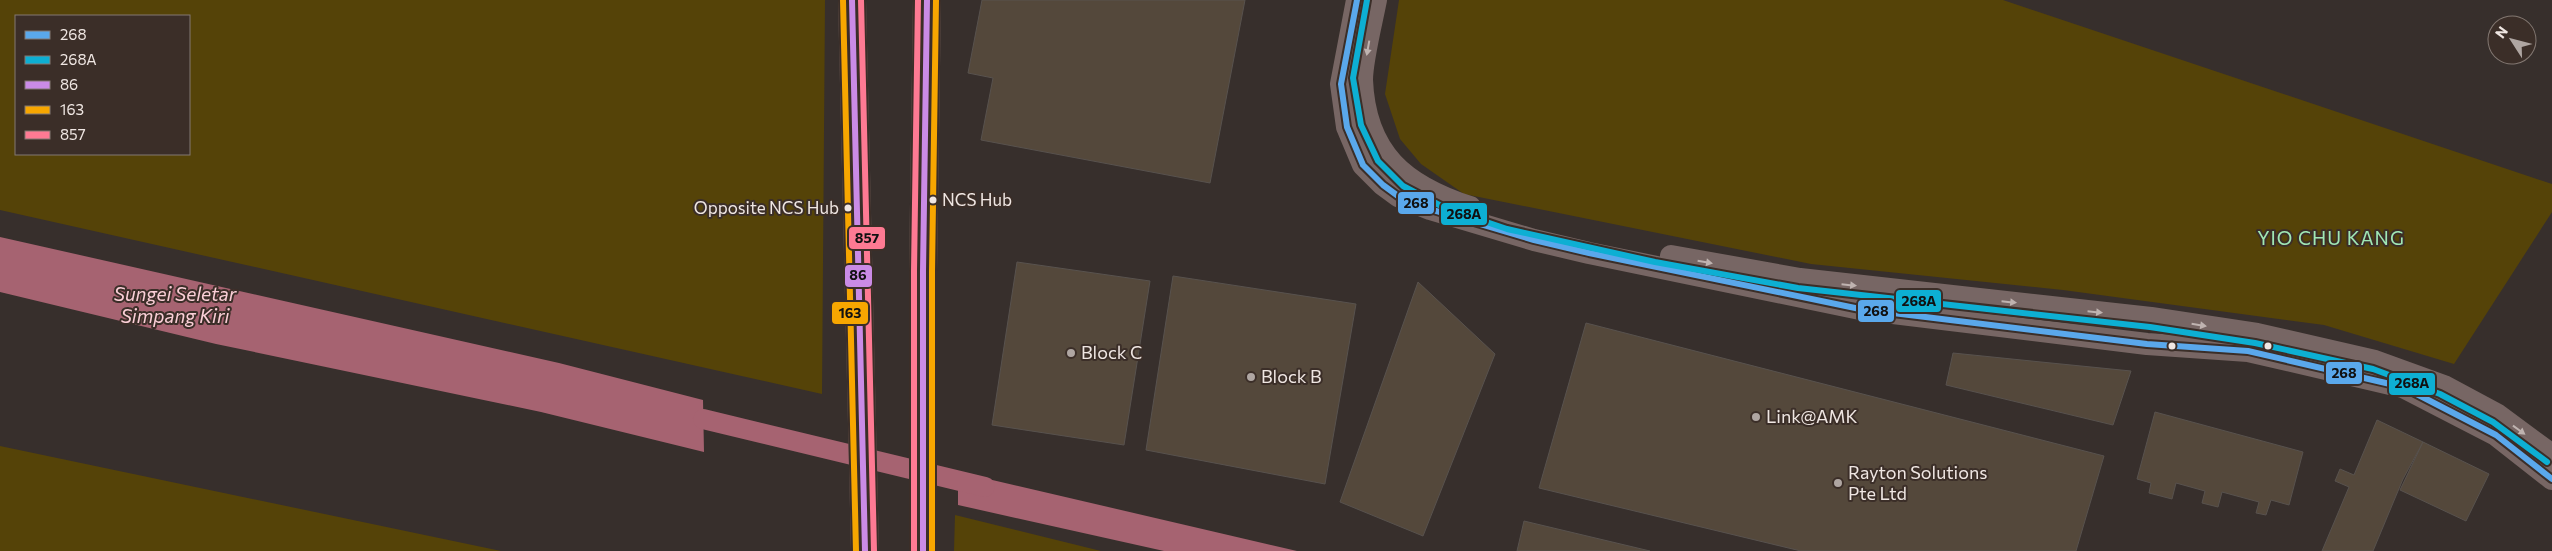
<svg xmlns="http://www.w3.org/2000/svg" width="2552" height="551" font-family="Commissioner,sans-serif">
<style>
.green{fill:#554308;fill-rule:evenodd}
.water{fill:#a66371}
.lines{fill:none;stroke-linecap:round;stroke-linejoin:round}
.canal{stroke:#a66371;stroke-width:20}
.building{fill:#54483b;stroke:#58524e}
.tertiary{stroke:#776664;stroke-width:22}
.primary{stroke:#786663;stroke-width:28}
.bus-1-casing{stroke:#3b2e28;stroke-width:10}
.bus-2-casing{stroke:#3b2e28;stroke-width:10}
.bus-3-casing{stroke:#3b2e28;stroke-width:10}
.bus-4-casing{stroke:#3b2e28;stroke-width:10}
.bus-5-casing{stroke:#3b2e28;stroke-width:10}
.bus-1{stroke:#5aa8eb;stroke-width:6}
.bus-2{stroke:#0dafd3;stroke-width:6}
.bus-3{stroke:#ca8be6;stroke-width:6}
.bus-4{stroke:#f7a600;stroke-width:6}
.bus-5{stroke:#fe7a93;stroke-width:6}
.oneway{fill:#bfb3b0}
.bus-dot{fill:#efe6e2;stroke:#3b2e28;stroke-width:2}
.poi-dot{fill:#afa6a2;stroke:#3b2e28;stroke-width:2}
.labels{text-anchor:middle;stroke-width:4;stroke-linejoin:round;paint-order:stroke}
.bus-label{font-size:17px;fill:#efe6e2;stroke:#3b2e28;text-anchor:start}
.poi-label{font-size:18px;fill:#efe6e2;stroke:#3b2e28;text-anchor:start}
.neighbourhood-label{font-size:19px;letter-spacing:1px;fill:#a0e7b4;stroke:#3b2e28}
.water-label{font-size:19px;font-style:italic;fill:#fbcfd7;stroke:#3b2e28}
.line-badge{stroke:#3b2e28;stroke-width:2}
.pale-badge-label{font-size:14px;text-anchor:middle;font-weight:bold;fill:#111}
</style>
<rect width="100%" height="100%" fill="#372f2c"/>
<g class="green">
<path d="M0,0H825L822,394L0,210ZM189,16V154H16V16Z"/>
<polygon points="1399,0 2003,0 2552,184 2552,212 2454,364 2324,325 2063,290 1811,264 1464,194 1421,164 1400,139 1385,94"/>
<polygon points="0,446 501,551 0,551"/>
<polygon points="955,515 1101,551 954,551"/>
</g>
<g class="water">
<polygon points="0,237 559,363 703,400 704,452 541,412 216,344 0,292"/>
<polygon points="958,472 1297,551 1164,551 958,505"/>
</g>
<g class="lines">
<polyline class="canal" points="703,419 985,487"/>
</g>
<g class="building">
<polygon points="982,0 1245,0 1210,183 981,140 993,78 968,73"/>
<polygon points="1017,262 1150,281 1124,445 992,425"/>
<polygon points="1173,276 1356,304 1325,484 1146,450"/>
<polygon points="1418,282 1495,354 1423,536 1340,502"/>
<polygon points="1586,323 2104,456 2076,551 1801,551 1539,488"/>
<polygon points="1953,353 2041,362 2131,371 2113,425 1946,385"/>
<polygon points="2155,412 2303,452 2289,505 2271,500 2266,515 2256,513 2259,502 2222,492 2218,507 2202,503 2205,491 2176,483 2172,499 2149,493 2151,483 2137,479"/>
<polygon points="2377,420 2423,442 2403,479 2373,551 2322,551 2349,487 2335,481 2340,469 2354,475"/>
<polygon points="2423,442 2489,474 2466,521 2400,490"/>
<polygon points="1524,521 1650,551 1517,551"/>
</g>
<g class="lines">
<g class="tertiary">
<polyline points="1357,0 1341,84 1347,127 1363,165 1383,185 1398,196 1430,209 1534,240 1589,253 1860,309 2147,344 2248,351 2403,387 2496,435 2552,479"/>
<path d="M1376,0C1372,21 1362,60 1362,80C1365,154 1405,186 1470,207"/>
<polyline points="1671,256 1800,279 2151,318 2257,334 2375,361 2444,386 2498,415 2552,455"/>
</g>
<g class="primary">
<polyline points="852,0 865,551"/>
<polyline points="923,551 923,271 927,0"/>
</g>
<g class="bus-1-casing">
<polyline id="bus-1" points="1357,0 1341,84 1347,127 1363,165 1383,185 1398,196 1430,209 1534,240 1589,253 1860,309 2147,344 2248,351 2403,387 2496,435 2552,479"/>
</g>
<g class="bus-2-casing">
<polyline id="bus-2" points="1367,0 1353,78 1361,125 1378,161 1403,186 1445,208 1507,229 1655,262 1798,288 2150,327 2255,343 2373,369 2440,394 2493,422 2547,462"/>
</g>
<g class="bus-3-casing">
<g id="bus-3">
<polyline points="852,0 865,551"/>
<polyline points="923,551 923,271 927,0"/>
</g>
</g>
<g class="bus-4-casing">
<g id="bus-4">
<polyline points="843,0 856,551"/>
<polyline points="932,551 932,271 936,0"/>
</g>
</g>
<g class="bus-5-casing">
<g id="bus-5">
<polyline points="861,0 874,551"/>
<polyline points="914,551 914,271 918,0"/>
</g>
</g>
<use href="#bus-1" class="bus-1"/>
<use href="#bus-2" class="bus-2"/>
<use href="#bus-3" class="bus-3"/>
<use href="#bus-4" class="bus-4"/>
<use href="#bus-5" class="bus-5"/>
</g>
<defs><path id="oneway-solid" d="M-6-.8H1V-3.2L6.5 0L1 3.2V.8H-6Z" transform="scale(1.25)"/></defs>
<g class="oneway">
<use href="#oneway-solid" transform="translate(1368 48) rotate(100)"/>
<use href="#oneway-solid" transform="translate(1705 262) rotate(10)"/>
<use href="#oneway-solid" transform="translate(1849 285) rotate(6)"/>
<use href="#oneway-solid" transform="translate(2009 302) rotate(6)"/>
<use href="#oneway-solid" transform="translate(2095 312) rotate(6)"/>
<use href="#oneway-solid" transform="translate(2199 325) rotate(9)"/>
<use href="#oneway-solid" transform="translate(2519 430) rotate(36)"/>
</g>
<g class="bus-dot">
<circle cx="933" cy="200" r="4.5"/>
<circle cx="848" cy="208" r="4.5"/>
<circle cx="2172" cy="346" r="4.5"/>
<circle cx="2268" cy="346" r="4.5"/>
</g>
<g class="poi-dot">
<circle cx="1071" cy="353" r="5"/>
<circle cx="1251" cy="377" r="5"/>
<circle cx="1756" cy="417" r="5"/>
<circle cx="1838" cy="483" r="5"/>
</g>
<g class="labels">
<g class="bus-label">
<text x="942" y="206">NCS Hub</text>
<text x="839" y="214" text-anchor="end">Opposite NCS Hub</text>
</g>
<g class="poi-label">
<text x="1081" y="359">Block C</text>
<text x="1261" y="383">Block B</text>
<text x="1766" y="423">Link@AMK</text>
<text x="1848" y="479">Rayton Solutions<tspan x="1848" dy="21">Pte Ltd</tspan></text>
</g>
<g class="neighbourhood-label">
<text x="2331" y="245">YIO CHU KANG</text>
</g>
<g class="water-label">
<text x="175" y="301">Sungei Seletar<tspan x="175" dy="22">Simpang Kiri</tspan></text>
</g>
</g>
<g class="line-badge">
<rect x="1397" y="191" width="38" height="24" rx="5" fill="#5aa8eb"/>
<rect x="1440" y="202" width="48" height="24" rx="5" fill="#0dafd3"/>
<rect x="848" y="226" width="38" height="24" rx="5" fill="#fe7a93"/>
<rect x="844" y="264" width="29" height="24" rx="5" fill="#ca8be6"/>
<rect x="1895" y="289" width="47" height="24" rx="5" fill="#0dafd3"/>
<rect x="1857" y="299" width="38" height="24" rx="5" fill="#5aa8eb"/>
<rect x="831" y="301" width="38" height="24" rx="5" fill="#f7a600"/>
<rect x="2325" y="361" width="38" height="24" rx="5" fill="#5aa8eb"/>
<rect x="2388" y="372" width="48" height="24" rx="5" fill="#0dafd3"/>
</g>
<g class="pale-badge-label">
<text x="1416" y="208">268</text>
<text x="1464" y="219">268A</text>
<text x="867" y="243">857</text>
<text x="858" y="280">86</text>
<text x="1919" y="306">268A</text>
<text x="1876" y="316">268</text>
<text x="850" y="318">163</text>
<text x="2344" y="378">268</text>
<text x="2412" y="388">268A</text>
</g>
<rect x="15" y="15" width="175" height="140" fill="#3b2e28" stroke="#837872"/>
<rect x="25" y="31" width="25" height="8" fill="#5aa8eb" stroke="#837872"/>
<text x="60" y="40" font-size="15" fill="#efe6e2">268</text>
<rect x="25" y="56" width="25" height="8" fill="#0dafd3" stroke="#837872"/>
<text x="60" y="65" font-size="15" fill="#efe6e2">268A</text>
<rect x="25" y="81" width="25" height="8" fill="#ca8be6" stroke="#837872"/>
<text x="60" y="90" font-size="15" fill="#efe6e2">86</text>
<rect x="25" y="106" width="25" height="8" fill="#f7a600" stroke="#837872"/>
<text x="60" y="115" font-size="15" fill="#efe6e2">163</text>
<rect x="25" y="131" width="25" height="8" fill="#fe7a93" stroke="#837872"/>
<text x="60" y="140" font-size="15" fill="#efe6e2">857</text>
<g transform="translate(2512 40) rotate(306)"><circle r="24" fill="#3b2e28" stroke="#837872"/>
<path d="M0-4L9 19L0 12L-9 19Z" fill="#afa6a2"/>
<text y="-8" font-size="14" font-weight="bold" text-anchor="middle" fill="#efe6e2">N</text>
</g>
</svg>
